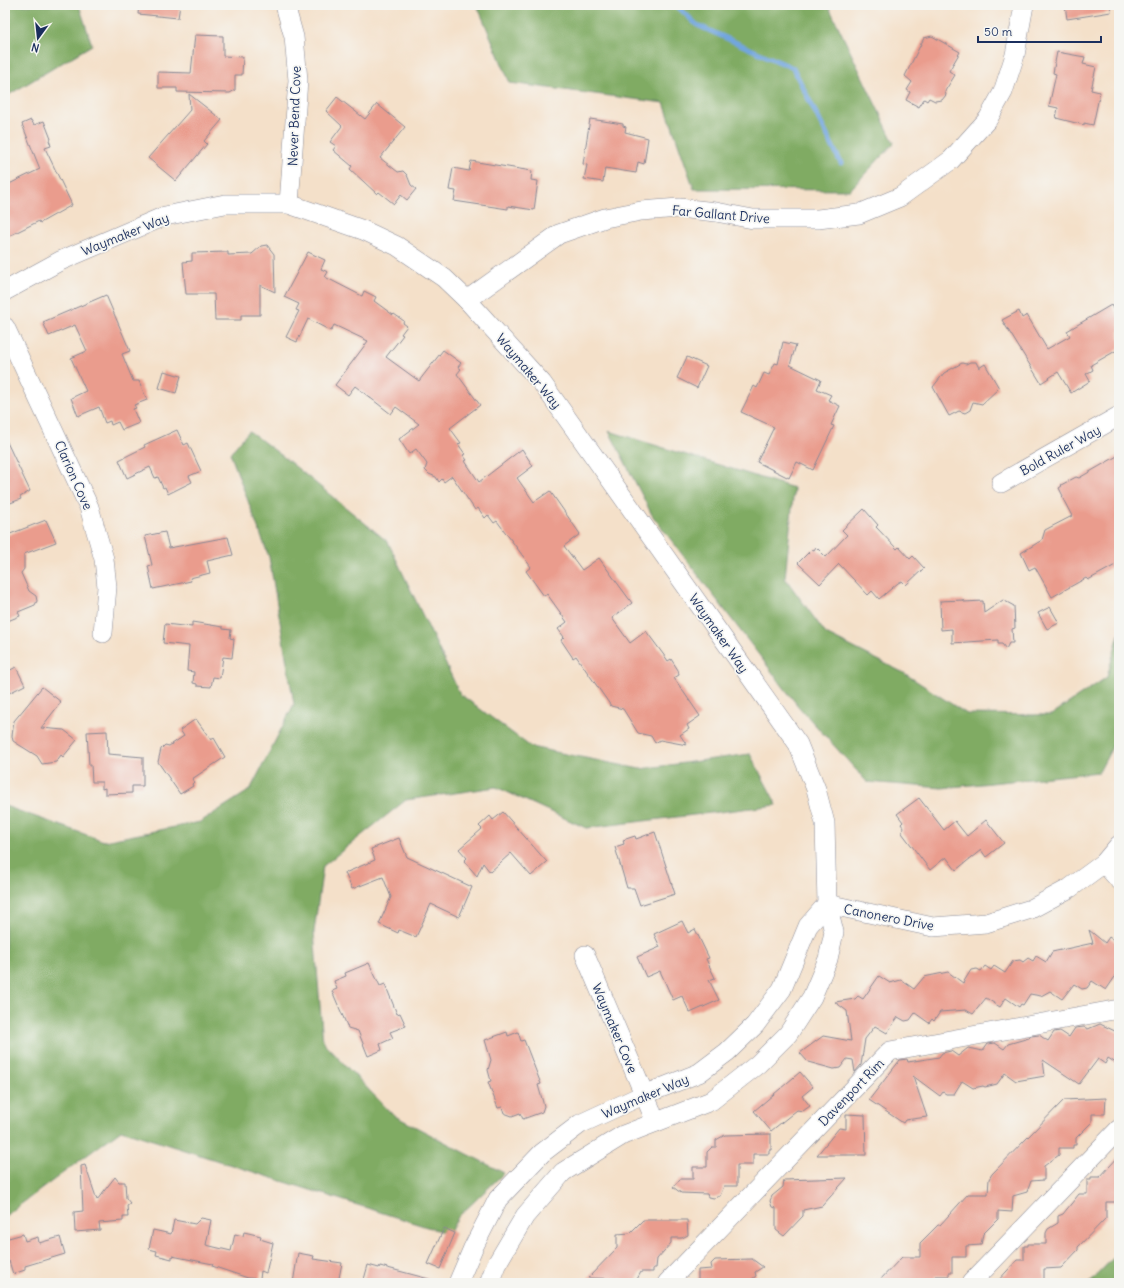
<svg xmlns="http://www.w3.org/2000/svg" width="1124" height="1288" font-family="Delius,sans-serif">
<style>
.forest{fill:#80ab63;stroke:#4e6d60}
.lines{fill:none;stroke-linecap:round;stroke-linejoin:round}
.stream{stroke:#72a6df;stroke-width:5}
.building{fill:#ea9c8d}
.street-casing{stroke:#888894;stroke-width:20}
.street{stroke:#fff;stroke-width:19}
.labels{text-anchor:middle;stroke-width:3.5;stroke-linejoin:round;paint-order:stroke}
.street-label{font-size:13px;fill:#1b2f5e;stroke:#f6f6f2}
</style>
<rect width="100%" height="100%" fill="#f6f6f2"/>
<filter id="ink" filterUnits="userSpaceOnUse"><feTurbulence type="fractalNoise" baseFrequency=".025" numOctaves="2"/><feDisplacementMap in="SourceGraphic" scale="8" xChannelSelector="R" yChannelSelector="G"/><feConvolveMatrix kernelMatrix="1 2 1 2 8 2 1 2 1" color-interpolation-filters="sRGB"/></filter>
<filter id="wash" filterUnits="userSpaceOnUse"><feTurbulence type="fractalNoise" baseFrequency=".012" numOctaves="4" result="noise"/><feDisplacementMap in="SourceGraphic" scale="16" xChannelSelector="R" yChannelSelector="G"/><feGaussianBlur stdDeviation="0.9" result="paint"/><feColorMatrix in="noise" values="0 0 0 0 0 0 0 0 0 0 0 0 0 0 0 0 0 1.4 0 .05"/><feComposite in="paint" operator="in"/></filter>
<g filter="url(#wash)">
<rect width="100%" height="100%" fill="#f4e0c9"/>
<g class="forest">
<polygon points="5,5 79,5 92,45 5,97"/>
<polygon points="477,5 828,5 894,143 850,190 694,189 664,103 510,83"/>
<polygon points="249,431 285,458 388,542 460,694 531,747 640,769 750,754 777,805 586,828 496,787 406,800 323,866 314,932 323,1042 393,1115 504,1173 458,1217 449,1234 121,1130 5,1216 5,806 104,841 200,822 250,790 294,704 269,557 230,453"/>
<polygon points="609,431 794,488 785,578 826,634 904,673 967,714 1051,715 1107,677 1119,634 1119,734 1099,772 942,788 867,782 798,706 652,515"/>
<polygon points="1119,1252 1119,1283 1089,1283"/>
</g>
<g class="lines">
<polyline class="stream" points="676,5 697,25 793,68 841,163"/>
</g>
<g id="blocks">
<g class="building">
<polygon points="139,5 180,5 178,18 138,14"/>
<polygon points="1065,5 1110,5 1111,12 1067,19"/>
<polygon points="195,35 223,36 223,56 243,57 242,75 235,75 235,90 230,93 177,92 177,88 158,88 158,72 191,73"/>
<polygon points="932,36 960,52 949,71 955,75 945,91 946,95 942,100 935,101 929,98 927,101 924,99 919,107 906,100 910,92 907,90 912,82 905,76 924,38"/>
<polygon points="1057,52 1085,57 1083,64 1096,67 1091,90 1100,92 1093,125 1084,123 1084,125 1056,118 1058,108 1049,106 1056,74 1053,73"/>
<polygon points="189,94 222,120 204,141 207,144 176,181 148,158 190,110"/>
<polygon points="337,97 365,119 377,104 405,127 380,158 398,172 403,171 407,175 411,185 416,189 407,200 401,195 394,204 379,192 377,194 350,169 352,166 333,150 336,146 330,142 342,126 326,111"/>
<polygon points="590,119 623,124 623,126 626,127 625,132 648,138 644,164 638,162 636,173 605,168 603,182 584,179 587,165 583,164"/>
<polygon points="31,120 34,125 44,121 51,139 49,140 51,146 45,148 72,205 40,223 39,221 5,238 5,186 40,169 22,124"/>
<polygon points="471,161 532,171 531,180 538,181 534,210 508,206 508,209 454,201 456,191 449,190 453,168 469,171"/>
<polygon points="267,245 274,254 275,292 260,285 260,315 241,315 241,320 215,320 214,294 186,294 183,262 192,261 192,253 228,252 228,255 252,254 261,246"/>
<polygon points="308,252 325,260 321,269 328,272 325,277 362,296 364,291 376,297 374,301 393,315 394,314 404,321 403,323 407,326 401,334 403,335 386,357 419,381 443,350 461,363 458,367 461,369 457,374 480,405 450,428 461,443 458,444 465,454 463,455 467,460 465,461 479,482 522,449 533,466 517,478 534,502 550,491 580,534 564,546 582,570 599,558 632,603 612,618 630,643 646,631 666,658 668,661 671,659 678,670 679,675 674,678 700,716 687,725 689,729 680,735 687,745 660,740 655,743 651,736 638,733 623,709 611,706 576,656 573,658 561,640 564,637 558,629 567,622 547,594 544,596 526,571 531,567 497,521 494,523 488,515 485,518 478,508 475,510 452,476 444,482 442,479 439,482 436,477 429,474 425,470 427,464 416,449 409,454 399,439 419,424 396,407 391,414 355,386 348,395 335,385 368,341 334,325 331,331 308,319 297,342 286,337 299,311 296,310 299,304 284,297"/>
<polygon points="106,295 130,351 122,354 133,381 139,381 147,400 134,405 136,408 133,409 139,423 122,430 118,422 111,425 110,421 105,423 99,407 78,416 71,398 86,391 71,358 87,351 75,325 49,336 43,322"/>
<polygon points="1111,305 1119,318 1119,349 1091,365 1093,370 1086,374 1090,381 1071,393 1058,372 1041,383 1002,320 1019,311 1022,318 1027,315 1047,349 1070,336 1067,331"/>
<polygon points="783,342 796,345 790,365 821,380 817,389 831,395 828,400 840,406 831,425 834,426 813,470 797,462 789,478 757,462 774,427 741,412 754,386 757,388 764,373 769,375 775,363 778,364"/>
<polygon points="687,357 707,366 697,388 677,378"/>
<polygon points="970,362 976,362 979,368 985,364 999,388 982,404 973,402 970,410 965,413 959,411 949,416 933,387 944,373 962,363 966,364"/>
<polygon points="164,371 181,376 176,393 159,388"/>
<polygon points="177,430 184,445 188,443 201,471 189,476 192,482 168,494 165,487 163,488 158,477 155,478 150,467 127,478 119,460 145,447 144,445"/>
<polygon points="5,438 30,491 20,497 21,499 5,505"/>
<polygon points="1119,455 1119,563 1088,580 1086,578 1052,597 1035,567 1029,570 1021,553 1042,540 1045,530 1072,516 1062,497 1063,496 1059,488 1062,486 1061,485 1076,477 1079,478"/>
<polygon points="864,509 878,525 876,527 897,549 899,547 910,559 913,556 924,568 906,585 902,581 898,583 879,599 872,591 868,595 839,564 820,584 798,563 812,549 814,550 816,547 826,557 847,535 842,530"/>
<polygon points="46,520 56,542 24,554 24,569 21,573 29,591 36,596 37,601 35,605 18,612 20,616 5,622 5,536"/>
<polygon points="165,532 169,548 228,537 233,555 207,561 210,573 190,578 191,581 153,589 148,566 152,565 145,536"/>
<polygon points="963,600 964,602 983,601 984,613 1003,600 1014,606 1015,628 1012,629 1013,643 1009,643 1006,649 1002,644 998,644 998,640 952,643 952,629 941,630 940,601"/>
<polygon points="1050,607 1059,623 1047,629 1038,613"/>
<polygon points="192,622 223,627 223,629 231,630 230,638 234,639 232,658 223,657 220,678 213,677 211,687 197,686 197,684 193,683 194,672 187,671 189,646 163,643 165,624 192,627"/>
<polygon points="16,667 25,685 5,695 5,673"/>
<polygon points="42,687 61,702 41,728 64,730 77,740 63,757 61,755 56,762 42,764 37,756 13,741 12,736 14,721"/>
<polygon points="196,719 211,740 214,738 225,757 192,779 194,782 192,784 193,786 180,794 158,762 161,749 165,745 169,746 184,736 180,730"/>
<polygon points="107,731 108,754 143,757 143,786 132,786 132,793 105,794 105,788 102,789 102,782 92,782 91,765 89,765 87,732"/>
<polygon points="919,798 944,830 955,821 967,836 986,820 1004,843 986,857 981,850 956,870 946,857 930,870 902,833 903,827 901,824 903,822 897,814"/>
<polygon points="503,812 547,862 531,876 511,853 490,872 483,863 477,876 464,861 467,858 459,849 482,829 479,826 490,816 493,820"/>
<polygon points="655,832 675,894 640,905 634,888 627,888 615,847 624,844 623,840 635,836 636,839"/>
<polygon points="399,838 407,857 472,887 459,917 431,904 416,937 399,930 398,933 379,924 391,897 383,877 352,889 345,873 375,860 371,849"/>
<polygon points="682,921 688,933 695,929 709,958 706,959 715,978 709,980 719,1000 690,1013 682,996 673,1000 660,971 646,977 637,957 660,947 654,934"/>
<polygon points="1089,930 1105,943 1109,937 1119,944 1119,971 1106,990 1092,981 1087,988 1082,989 1074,984 1062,999 1050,991 1041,996 1030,994 1023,1005 1021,1004 1019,1007 1006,998 1000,1007 986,998 973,1014 966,1010 940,1012 934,1021 932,1019 929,1023 915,1013 910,1020 905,1021 898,1017 887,1033 875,1026 865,1039 861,1065 855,1072 853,1060 847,1059 840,1068 834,1069 808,1062 800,1053 823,1036 851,1041 847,1011 835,1002 855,999 858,996 863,999 879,976 890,983 901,980 914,989 924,977 948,972 963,983 971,970 977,969 981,971 985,966 991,970 994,966 1005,973 1013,961 1020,960 1023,962 1028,958 1033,961 1036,956 1046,962 1052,952 1093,943"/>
<polygon points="369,963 380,986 385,984 397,1014 400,1013 406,1026 390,1032 393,1038 380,1044 382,1050 368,1056 358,1031 348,1028 332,991 337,989 334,981 346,976 345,973"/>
<polygon points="1100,1024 1119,1033 1119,1065 1108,1058 1105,1064 1098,1059 1079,1084 1043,1060 1045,1076 1016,1081 1005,1073 997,1084 985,1087 983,1086 973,1088 962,1081 954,1094 946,1094 943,1092 940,1096 913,1076 927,1117 905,1120 903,1123 869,1100 900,1060 907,1059 908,1062 939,1057 942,1053 951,1051 958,1056 968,1048 982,1051 987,1044 995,1043 1004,1049 1008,1044 1029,1038 1031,1036 1039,1035 1048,1041 1054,1032 1060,1031 1069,1037 1075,1028 1084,1027 1088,1029"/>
<polygon points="507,1032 508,1036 518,1032 521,1041 524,1040 541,1084 538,1085 544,1106 542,1112 523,1119 520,1113 512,1116 504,1113 502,1107 498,1108 488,1082 491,1081 488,1070 491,1060 485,1040"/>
<polygon points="800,1072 813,1087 802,1096 810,1106 803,1111 797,1110 771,1131 754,1111"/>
<polygon points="1106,1098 1105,1114 1092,1114 1092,1122 1076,1138 1076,1145 1073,1145 1073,1148 1059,1148 1059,1155 1044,1166 1044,1180 1031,1181 1027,1192 1013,1196 1012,1212 998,1211 998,1219 983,1234 981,1245 966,1246 966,1257 952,1257 952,1273 949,1273 949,1276 935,1276 935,1283 877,1283 902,1257 920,1257 920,1243 938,1225 940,1225 968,1194 988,1194 989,1179 992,1174 1064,1100"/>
<polygon points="846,1114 865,1115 866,1155 817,1155 839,1128 846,1129"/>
<polygon points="771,1134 771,1150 769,1150 769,1154 753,1154 753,1165 737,1165 737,1186 724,1186 720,1196 714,1198 708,1197 707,1194 681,1193 673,1187 680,1179 693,1179 693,1167 707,1167 707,1152 712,1147 716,1147 716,1140 725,1135"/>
<polygon points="1119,1156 1119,1202 1106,1202 1106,1218 1078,1247 1078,1250 1061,1268 1044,1269 1044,1283 996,1283 1017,1260 1024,1260 1024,1246 1028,1246 1028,1244 1046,1244 1046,1233 1048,1229 1058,1223 1058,1216 1063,1214 1079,1194 1087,1194 1087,1180 1091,1180 1091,1177 1100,1177"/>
<polygon points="85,1165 97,1200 115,1177 119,1182 125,1182 126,1198 130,1203 127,1205 128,1217 123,1217 123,1221 99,1223 100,1230 75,1232 74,1212 83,1211 81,1166"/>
<polygon points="847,1178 822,1206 803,1210 803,1216 784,1236 776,1230 776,1208 772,1207 770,1201 772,1196 783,1187 784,1180"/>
<polygon points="201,1218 211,1220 206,1245 231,1251 235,1234 243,1236 244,1232 261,1236 260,1239 273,1243 266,1273 261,1271 260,1279 248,1278 212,1266 213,1264 172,1256 172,1259 156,1255 157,1251 149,1249 153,1230 171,1234 174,1220 195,1224"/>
<polygon points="643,1220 687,1220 688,1235 682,1238 671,1238 671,1243 657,1259 656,1268 653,1268 653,1272 641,1272 635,1283 624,1283 622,1279 588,1278 617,1248 617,1234 630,1233"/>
<polygon points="444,1228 455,1233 440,1269 428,1264"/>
<polygon points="23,1234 25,1241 38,1237 39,1243 60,1237 65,1254 25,1266 25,1270 13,1274 9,1261 5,1262 5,1239"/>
<polygon points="298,1253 314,1256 313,1259 342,1263 338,1283 293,1283"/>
<polygon points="752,1259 763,1267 755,1272 756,1276 747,1283 698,1283 698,1270 712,1269 711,1264 715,1260"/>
<polygon points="368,1265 379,1268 380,1266 429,1279 429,1283 363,1283"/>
</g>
</g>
</g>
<g filter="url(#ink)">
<use href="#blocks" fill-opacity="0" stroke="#888894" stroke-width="1"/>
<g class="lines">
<g class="street-casing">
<g id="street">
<polyline points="285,5 294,37 298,80 289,204"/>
<polyline points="5,291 60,261 165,216 225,204 289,204 363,230 397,246 444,278 467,300 542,383 798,744 816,789 825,823 827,904 834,932 828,959 812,997 788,1034 758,1064 711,1101 623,1135 563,1172 525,1216 496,1265 489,1283"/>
<polyline points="467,300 559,234 605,218 641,211 679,208 716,212 753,219 818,219 859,214 900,197 951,160 988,119 1003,92 1015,55 1024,5"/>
<polyline points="5,327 89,507 104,559 107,587 103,633"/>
<polyline points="1001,483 1119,416"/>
<polyline points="1104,863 1119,880"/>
<polyline points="827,904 933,927 986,923 1031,909 1070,888 1104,863 1119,845"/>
<polyline points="585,955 656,1122"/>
<polyline points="458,1283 473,1248 498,1199 542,1153 580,1124 643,1095 699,1073 727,1052 755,1025 782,989 808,926 827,904"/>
<polyline points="667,1283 890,1051 1119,1009"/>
<polyline points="971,1283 1119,1129"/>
</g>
</g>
<use href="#street" class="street"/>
</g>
</g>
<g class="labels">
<g class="street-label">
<text transform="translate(294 116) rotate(-88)" y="5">Never Bend Cove</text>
<text transform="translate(721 214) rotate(5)" y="5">Far Gallant Drive</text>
<text transform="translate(125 234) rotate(-22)" y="5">Waymaker Way</text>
<text transform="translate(529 371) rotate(50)" y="5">Waymaker Way</text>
<text transform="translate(1060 450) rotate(-29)" y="5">Bold Ruler Way</text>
<text transform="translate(74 475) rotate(66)" y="5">Clarion Cove</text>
<text transform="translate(719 633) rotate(55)" y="5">Waymaker Way</text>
<text transform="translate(889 917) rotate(11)" y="5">Canonero Drive</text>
<text transform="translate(615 1028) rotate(67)" y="5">Waymaker Cove</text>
<text transform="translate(851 1092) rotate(-46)" y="5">Davenport Rim</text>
<text transform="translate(645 1096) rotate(-23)" y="5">Waymaker Way</text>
</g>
</g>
<rect width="1124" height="1288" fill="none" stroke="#f6f6f2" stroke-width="20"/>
<g transform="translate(38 38) rotate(195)" stroke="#f6f6f2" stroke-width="3" paint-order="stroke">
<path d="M0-3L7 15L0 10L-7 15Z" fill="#1b2f5e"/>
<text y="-6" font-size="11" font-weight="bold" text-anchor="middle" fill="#1b2f5e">N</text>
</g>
<path d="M978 36v6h123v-6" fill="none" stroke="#1b2f5e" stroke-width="2"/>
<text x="984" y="36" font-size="12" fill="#1b2f5e" stroke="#f6f6f2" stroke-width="3" paint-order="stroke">50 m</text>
</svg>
